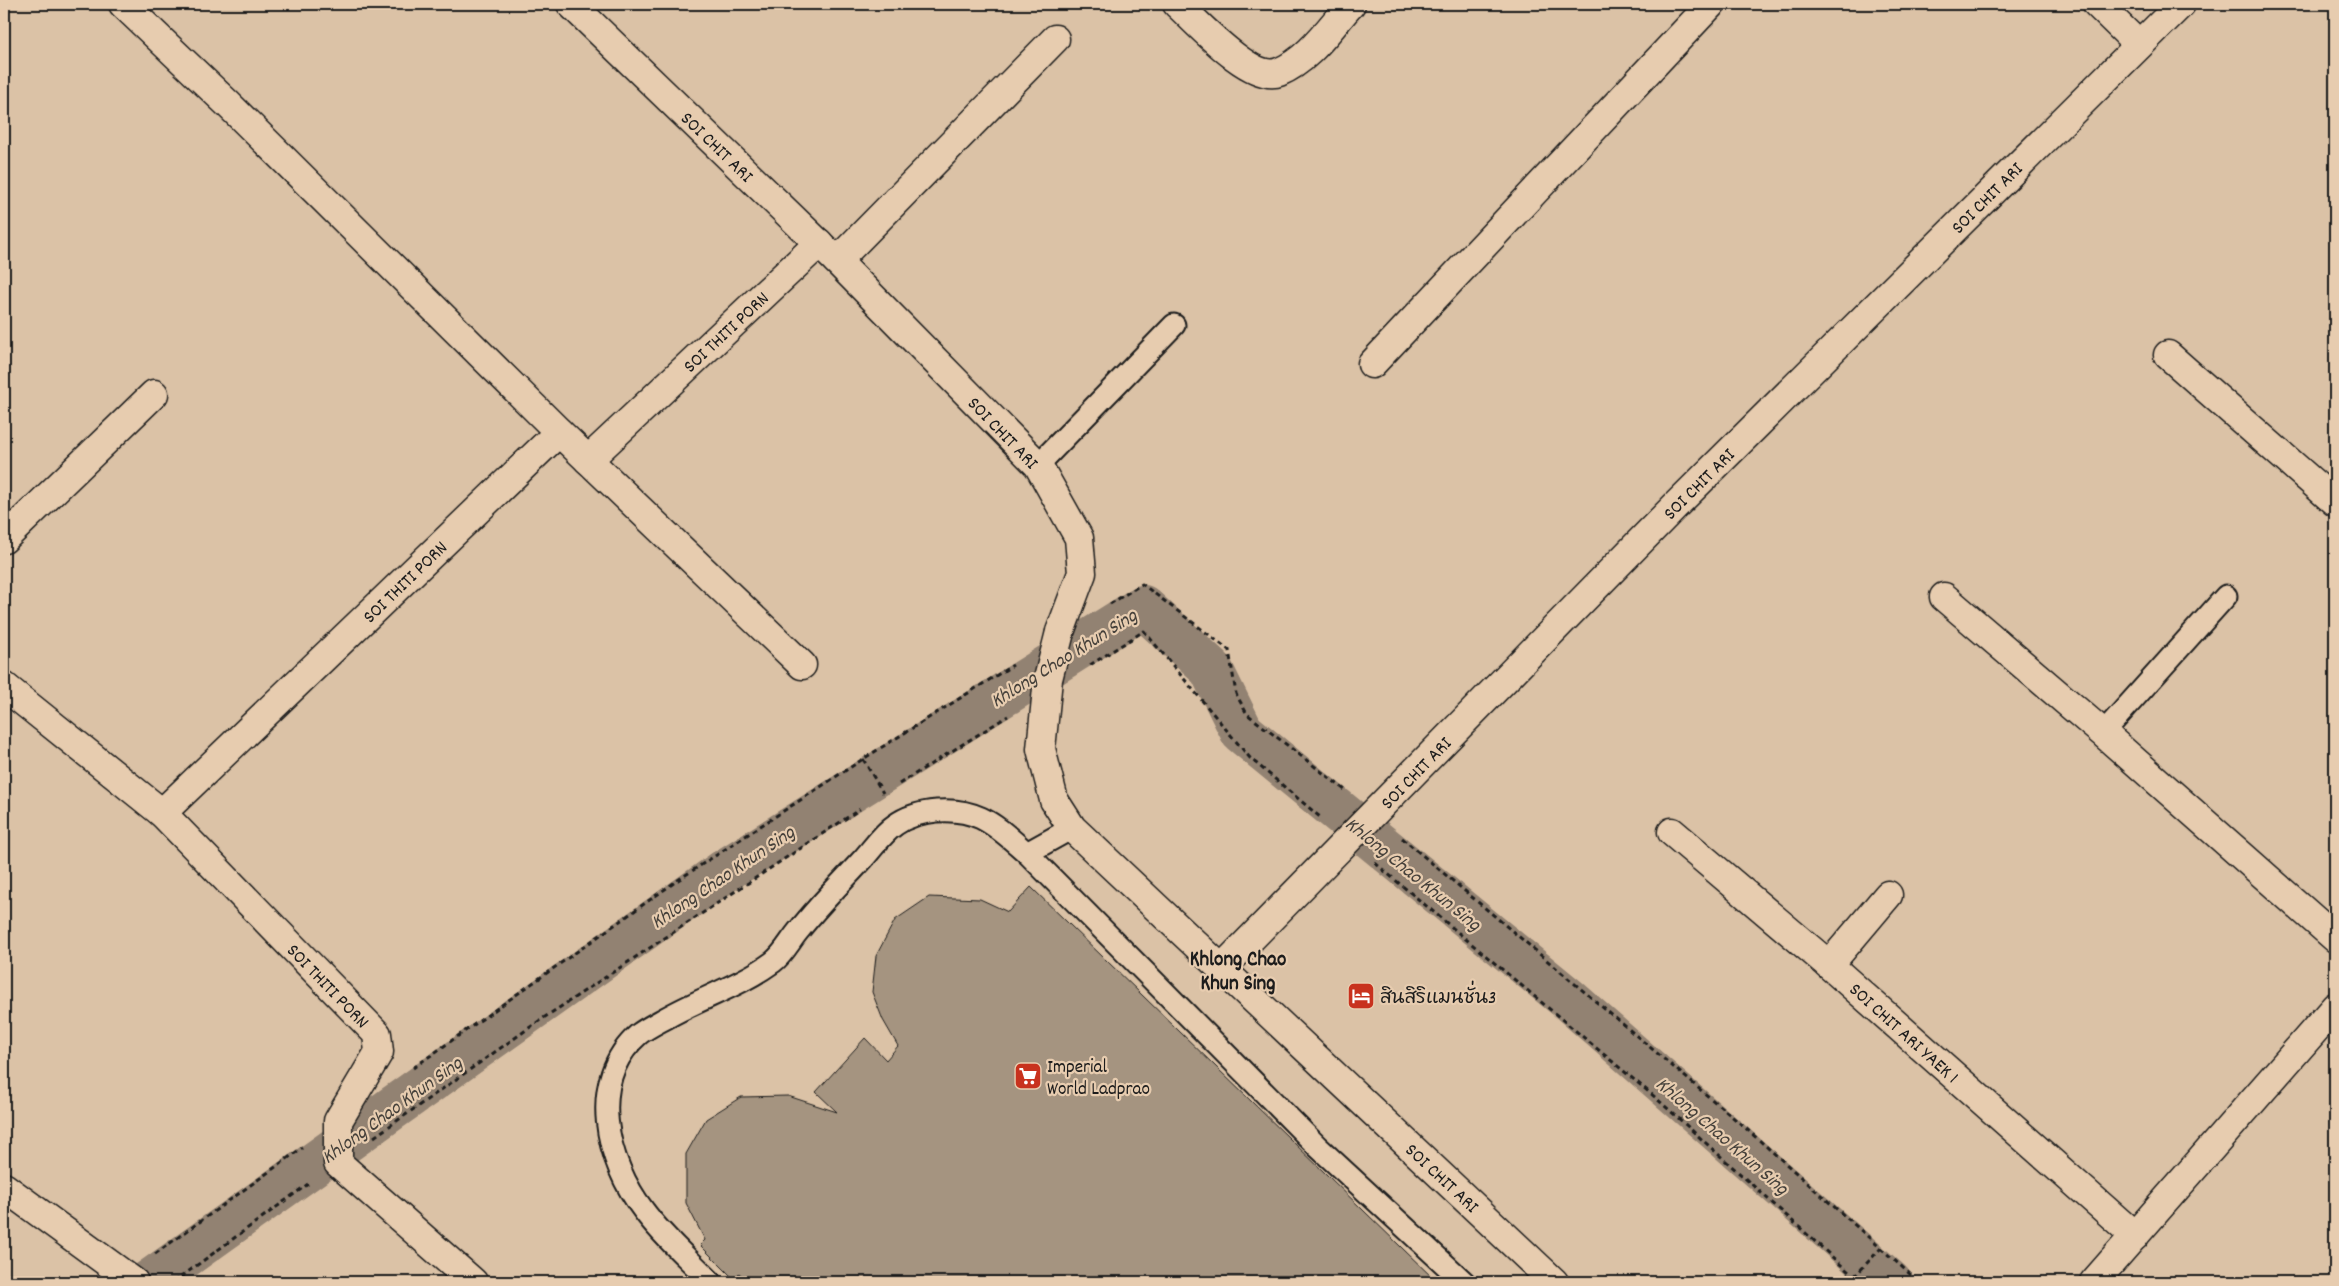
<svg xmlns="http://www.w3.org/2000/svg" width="2339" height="1286" font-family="Dekko,'Playpen Sans Thai',sans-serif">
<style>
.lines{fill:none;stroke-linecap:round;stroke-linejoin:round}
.canal{stroke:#928272;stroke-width:44}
.building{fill:#a59480;stroke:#1c1c1c}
.lane-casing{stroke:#1c1c1c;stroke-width:25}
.street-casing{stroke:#1c1c1c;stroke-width:31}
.path{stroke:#1c1c1c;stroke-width:3;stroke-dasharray:5 4;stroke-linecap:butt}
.lane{stroke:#e7ccaf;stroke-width:21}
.street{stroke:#e7ccaf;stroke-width:28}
.street-bridge-casing{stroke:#1c1c1c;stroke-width:31;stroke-linecap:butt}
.street-bridge{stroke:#e7ccaf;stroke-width:28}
.labels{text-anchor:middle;stroke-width:4.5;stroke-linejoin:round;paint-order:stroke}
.street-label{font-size:19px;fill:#1c1c1c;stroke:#e7ccaf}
.poi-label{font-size:19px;fill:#1c1c1c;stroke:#e7ccaf;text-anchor:start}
.water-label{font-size:20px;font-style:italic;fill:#45403a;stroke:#e7ccaf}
.quarter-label{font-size:21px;font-weight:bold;fill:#1c1c1c;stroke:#e7ccaf}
</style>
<rect width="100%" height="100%" fill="#dbc2a6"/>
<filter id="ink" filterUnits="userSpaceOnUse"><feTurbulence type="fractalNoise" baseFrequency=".02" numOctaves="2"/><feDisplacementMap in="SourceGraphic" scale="10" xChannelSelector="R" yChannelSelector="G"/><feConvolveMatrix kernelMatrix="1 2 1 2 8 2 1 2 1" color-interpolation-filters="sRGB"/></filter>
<g filter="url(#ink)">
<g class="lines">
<polyline class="canal" points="149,1282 726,870 1143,607 1211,669 1242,732 1567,998 1890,1282"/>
</g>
<polygon class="building" points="1031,887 1437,1282 749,1282 739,1273 734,1279 700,1245 705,1240 686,1203 686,1154 706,1119 741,1097 788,1096 837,1112 816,1092 865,1038 886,1060 898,1046 883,1020 872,992 876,956 895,920 929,897 980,899 1008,912"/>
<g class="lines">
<g class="lane-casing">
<g id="lane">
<polyline points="1038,465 1174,325"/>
<polyline points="2103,733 2226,596"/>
<polyline points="1027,853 1072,828"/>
<path d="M711,1282C689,1259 663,1237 644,1211C606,1162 586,1080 639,1034C647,1028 657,1023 666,1018C701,998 740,986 773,962C784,954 791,939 800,929C819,905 842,882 863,859C873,848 883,833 895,825C917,809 956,806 981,818C998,826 1013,841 1027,853L1318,1147L1464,1282"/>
</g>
</g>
<g class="street-casing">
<g id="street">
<polyline points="123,4 228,104 559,432 802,665"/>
<polyline points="571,4 837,261 1038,465 1079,538 1082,573 1060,632"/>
<path d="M1177,4C1196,21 1251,83 1279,72C1309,60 1330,27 1351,4"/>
<polyline points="2097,4 2139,45"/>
<polyline points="837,261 1055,39"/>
<polyline points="2168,355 2335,502"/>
<polyline points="1372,364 1711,4"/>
<polyline points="588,460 819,243"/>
<polyline points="4,539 154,394"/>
<polyline points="1944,597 2103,733 2335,938"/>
<polyline points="1048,679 1041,749 1054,800 1072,828 1554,1282"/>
<polyline points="4,686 162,813 377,1034 379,1052 338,1121 338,1163 473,1282"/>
<polyline points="162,813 559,432"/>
<polyline points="1672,832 1829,965 2135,1236"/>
<polyline points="1829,965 1888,895"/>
<polyline points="1222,968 1675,506 2181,4"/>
<polyline points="4,1187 134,1282"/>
<polyline points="2094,1282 2335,1007"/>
</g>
</g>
<g class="path">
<polyline points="1110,604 1142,584 1229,650 1236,694 1247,714 1345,790"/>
<polyline points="1090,665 1144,631 1250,758 1320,817"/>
<polyline points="863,759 883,793"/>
<polyline points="899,784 1008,716"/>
<polyline points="1402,838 1741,1124 1919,1282"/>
<polyline points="1375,863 1656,1098 1860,1282"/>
<polyline points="413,1068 675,882 863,759 1013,665"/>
<polyline points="374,1137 539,1021 860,809"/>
<polyline points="155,1254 302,1148"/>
<polyline points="1854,1277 1881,1248"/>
<polyline points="174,1282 308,1184"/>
</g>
<use href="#lane" class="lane"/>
<use href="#street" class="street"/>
<g class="street-bridge-casing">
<polyline id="street-bridge" points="1048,679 1060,632"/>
</g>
<use href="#street-bridge" class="street-bridge"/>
</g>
</g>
<defs>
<g id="hotel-square" transform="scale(1.4375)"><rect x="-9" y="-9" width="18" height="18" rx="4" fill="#c8321e" stroke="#e7ccaf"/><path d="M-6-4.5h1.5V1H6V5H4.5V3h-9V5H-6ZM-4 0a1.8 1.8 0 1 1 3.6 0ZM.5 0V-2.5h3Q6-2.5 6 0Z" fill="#fff"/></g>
<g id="supermarket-square" transform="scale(1.4375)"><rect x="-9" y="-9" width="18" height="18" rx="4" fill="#c8321e" stroke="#e7ccaf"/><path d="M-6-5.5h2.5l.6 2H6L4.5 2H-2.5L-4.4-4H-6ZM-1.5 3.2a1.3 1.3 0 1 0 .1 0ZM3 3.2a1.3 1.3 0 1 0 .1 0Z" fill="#fff"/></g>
</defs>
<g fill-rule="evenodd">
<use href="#hotel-square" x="1361" y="996"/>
<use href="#supermarket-square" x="1028" y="1076"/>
</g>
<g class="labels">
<g class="street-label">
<text transform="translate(718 146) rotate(44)" y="7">SOI CHIT ARI</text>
<text transform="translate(1986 197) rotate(-45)" y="7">SOI CHIT ARI</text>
<text transform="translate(725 331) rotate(-43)" y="7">SOI THITI PORN</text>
<text transform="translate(1004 432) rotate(46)" y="7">SOI CHIT ARI</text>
<text transform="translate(1698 483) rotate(-45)" y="7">SOI CHIT ARI</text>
<text transform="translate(404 581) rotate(-44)" y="7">SOI THITI PORN</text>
<text transform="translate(1415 772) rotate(-46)" y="7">SOI CHIT ARI</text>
<text transform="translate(329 985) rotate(46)" y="7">SOI THITI PORN</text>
<text transform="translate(1905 1032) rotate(42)" y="7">SOI CHIT ARI YAEK 1</text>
<text transform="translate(1443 1177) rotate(43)" y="7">SOI CHIT ARI</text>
</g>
<g class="poi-label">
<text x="1380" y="1003">สินสิริแมนชั่น3</text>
<text x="1047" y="1072">Imperial<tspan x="1047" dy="22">World Ladprao</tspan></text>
</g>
<g class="water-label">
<text transform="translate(1063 657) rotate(-32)" y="7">Khlong Chao Khun Sing</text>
<text transform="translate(1414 873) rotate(39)" y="7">Khlong Chao Khun Sing</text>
<text transform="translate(722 876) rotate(-34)" y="7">Khlong Chao Khun Sing</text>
<text transform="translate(391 1109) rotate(-36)" y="7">Khlong Chao Khun Sing</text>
<text transform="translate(1723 1135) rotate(41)" y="7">Khlong Chao Khun Sing</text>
</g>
<g class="quarter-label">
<text x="1238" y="965">Khlong Chao<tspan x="1238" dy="24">Khun Sing</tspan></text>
</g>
</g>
<rect width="2339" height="1286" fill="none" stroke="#e7ccaf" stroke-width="20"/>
<rect x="10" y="10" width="2319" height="1266" fill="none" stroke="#1c1c1c" stroke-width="2" filter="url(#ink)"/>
</svg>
